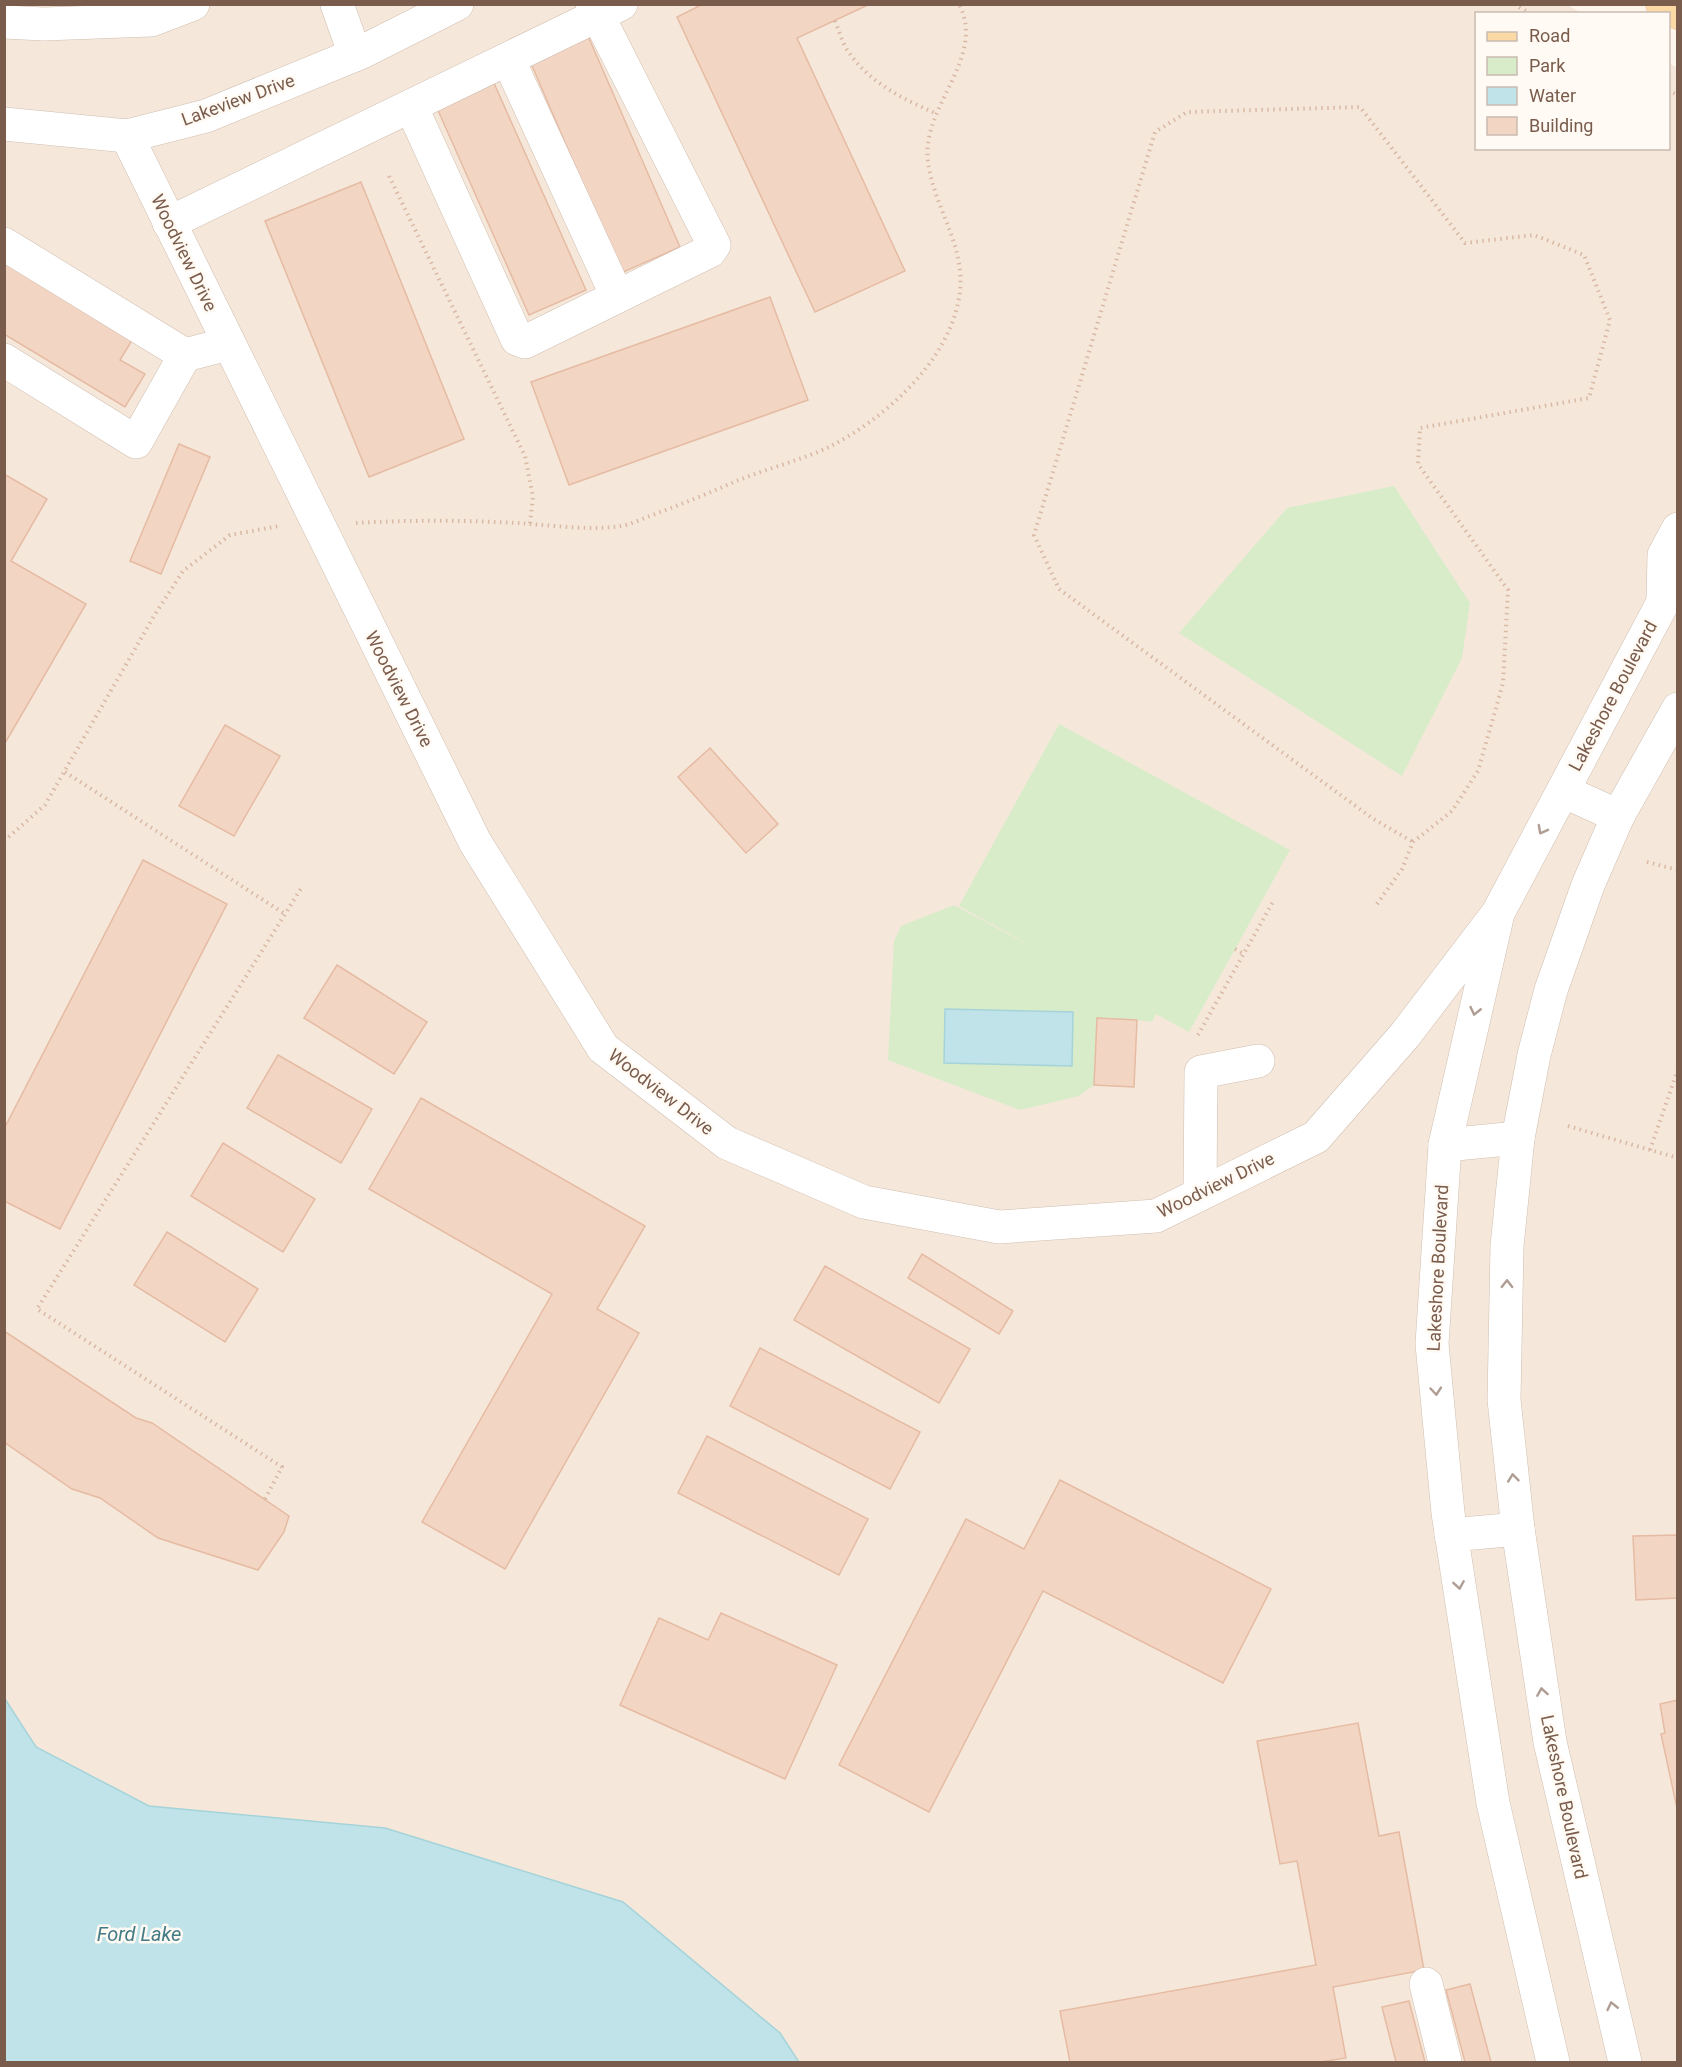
<svg xmlns="http://www.w3.org/2000/svg" width="1682" height="2067" font-family="Roboto,sans-serif">
<style>
.residential{fill:#f5e8da}
.green{fill:#d8ecc9}
.water{fill:#bfe3e8;stroke:#a5d3da;stroke-width:1.5}
.building{fill:#f3d5c3;stroke:#e6bba3;stroke-width:1.5}
.lines{fill:none;stroke-linecap:round;stroke-linejoin:round}
.minor-casing{stroke:#d1beb0;stroke-width:34}
.major-casing{stroke:#dad1cd;stroke-width:34}
.path{stroke:#d9b8a5;stroke-width:4;stroke-dasharray:1.5 4.5;stroke-linecap:butt}
.minor{stroke:#fff;stroke-width:33}
.major{stroke:#fbd9a5;stroke-width:33}
.oneway{stroke:#af9d94}
.labels{text-anchor:middle;stroke-width:5;stroke-linejoin:round;paint-order:stroke}
.street-label{font-size:18px;fill:#7a5c4d;stroke:#fffaf3}
.water-label{font-size:20px;font-style:italic;fill:#437c86;stroke:#fffaf3}
</style>
<rect width="100%" height="100%" fill="#fdf6ec"/>
<polygon class="residential" points="1566,4 1581,13 1476,14 1476,148 1668,148 1669,63 1677,68 1677,2062 799,2062 780,2033 385,1828 149,1806 36,1747 5,1699 5,5"/>
<g class="green">
<polygon points="1394,486 1470,603 1462,658 1402,776 1179,633 1287,508"/>
<polygon points="1059,724 1290,850 1189,1032 1156,1014 1152,1022 1137,1020 1134,1087 1094,1085 1079,1096 1020,1110 888,1060 894,941 901,926 954,905 1044,953 959,906"/>
</g>
<g class="water">
<polygon points="945,1009 1073,1012 1072,1066 944,1063"/>
<polygon points="5,1699 36,1747 149,1806 385,1828 623,1902 780,2033 799,2062 5,2062"/>
</g>
<g class="building">
<polygon points="703,4 870,4 797,38 905,271 815,312 677,17"/>
<polygon points="588,36 680,247 621,273 530,61"/>
<polygon points="493,81 586,290 529,315 436,106"/>
<polygon points="361,182 464,439 369,477 265,221"/>
<polygon points="4,259 134,337 120,360 145,374 125,407 4,334"/>
<polygon points="770,297 808,400 569,485 531,382"/>
<polygon points="179,444 210,457 161,574 130,561"/>
<polygon points="4,474 47,499 11,561 86,604 4,745"/>
<polygon points="225,725 280,756 234,836 179,806"/>
<polygon points="710,748 778,824 746,853 678,777"/>
<polygon points="143,860 227,904 60,1229 4,1201 4,1129"/>
<polygon points="337,965 427,1022 394,1074 304,1018"/>
<polygon points="1097,1018 1137,1020 1134,1087 1094,1085"/>
<polygon points="278,1055 372,1109 341,1163 247,1108"/>
<polygon points="421,1098 645,1226 597,1309 639,1333 505,1569 422,1522 552,1294 369,1189"/>
<polygon points="223,1143 315,1199 283,1252 191,1196"/>
<polygon points="167,1232 258,1289 225,1342 134,1285"/>
<polygon points="922,1254 1013,1311 999,1334 908,1278"/>
<polygon points="825,1266 970,1349 939,1403 794,1320"/>
<polygon points="4,1331 136,1418 152,1423 289,1516 284,1532 258,1570 158,1538 100,1498 72,1489 4,1442"/>
<polygon points="760,1348 920,1432 890,1489 730,1406"/>
<polygon points="707,1436 868,1519 839,1575 678,1493"/>
<polygon points="1060,1480 1271,1589 1223,1683 1043,1591 929,1812 839,1765 966,1519 1024,1549"/>
<polygon points="1678,1535 1678,1598 1636,1600 1633,1536"/>
<polygon points="721,1613 837,1665 785,1779 620,1705 659,1618 708,1640"/>
<polygon points="1678,1700 1678,1813 1661,1734 1665,1733 1660,1704"/>
<polygon points="1358,1723 1379,1836 1399,1832 1424,1970 1333,1987 1346,2058 1320,2062 1070,2062 1060,2011 1316,1965 1297,1861 1280,1864 1257,1741"/>
<polygon points="1470,1984 1491,2062 1465,2062 1446,1990"/>
<polygon points="1409,2001 1425,2062 1396,2062 1382,2007"/>
</g>
<g class="lines">
<g class="minor-casing">
<g id="minor">
<polyline points="337,4 355,55"/>
<polyline points="4,22 44,24 151,20 193,4"/>
<polyline points="508,59 617,296"/>
<polyline points="411,106 517,339 525,342 710,251 714,245 592,4"/>
<polyline points="4,124 127,136 206,116 362,52 457,4"/>
<polyline points="127,136 475,842 603,1048 727,1143 864,1202 999,1227 1156,1216 1316,1137 1405,1035 1498,913"/>
<polyline points="169,223 621,4"/>
<polyline points="4,244 185,355 228,344"/>
<polyline points="4,360 136,442 185,355"/>
<polyline points="1663,599 1664,555 1678,529"/>
<polyline points="1563,791 1618,816"/>
<polyline points="1445,1145 1518,1138"/>
<polyline points="1200,1194 1201,1072 1258,1061"/>
<polyline points="1451,1535 1518,1529"/>
<polyline points="1426,1984 1445,2062"/>
<polyline points="1553,2062 1493,1803 1448,1513 1432,1344 1445,1145 1498,913 1678,574"/>
<polyline points="1625,2062 1550,1742 1518,1529 1504,1400 1507,1246 1518,1138 1534,1055 1551,990 1588,885 1618,816 1678,709"/>
</g>
</g>
<g class="major-casing">
<polyline id="major" points="1662,4 1678,13"/>
</g>
<g class="path">
<polyline points="1514,4 1531,14"/>
<path d="M835,21C839,30 842,43 848,51C868,82 903,99 935,113"/>
<polyline points="1668,90 1678,95"/>
<polyline points="389,176 525,456 533,497 530,524"/>
<path d="M356,523C410,520 463,520 517,523C551,525 587,531 622,526C632,524 641,519 650,516C679,505 707,494 734,482C765,469 799,461 829,447C885,419 953,358 960,291C965,244 933,206 928,161C921,106 987,58 959,4"/>
<polyline points="65,772 285,914"/>
<polyline points="4,841 45,805 154,616 183,571 230,535 279,526"/>
<polyline points="1647,862 1678,870"/>
<polyline points="1377,904 1402,869 1413,842 1452,811 1478,771 1503,683 1508,590 1418,464 1420,428 1589,398 1610,320 1584,255 1534,235 1465,243 1360,107 1187,112 1155,132 1034,535 1059,589 1372,818 1413,842"/>
<polyline points="1235,949 1244,954"/>
<polyline points="1198,1035 1274,900"/>
<polyline points="1568,1126 1678,1158"/>
<polyline points="1650,1150 1678,1069"/>
<polyline points="265,1499 282,1467 37,1309 302,887"/>
</g>
<use href="#minor" class="minor"/>
<use href="#major" class="major"/>
</g>
<defs><path id="oneway-chevron" d="M-2-3.5L2.5 0L-2 3.5" fill="none" stroke-width="1.6" stroke-linecap="round" stroke-linejoin="round" transform="scale(1.5)"/></defs>
<g class="oneway">
<use href="#oneway-chevron" transform="translate(1542 830) rotate(118)"/>
<use href="#oneway-chevron" transform="translate(1475 1011) rotate(103)"/>
<use href="#oneway-chevron" transform="translate(1507 1284) rotate(-89)"/>
<use href="#oneway-chevron" transform="translate(1436 1391) rotate(85)"/>
<use href="#oneway-chevron" transform="translate(1513 1478) rotate(-96)"/>
<use href="#oneway-chevron" transform="translate(1459 1585) rotate(81)"/>
<use href="#oneway-chevron" transform="translate(1542 1692) rotate(-99)"/>
<use href="#oneway-chevron" transform="translate(1612 2006) rotate(-103)"/>
</g>
<g class="labels">
<g class="street-label">
<text transform="translate(238 100) rotate(-20)" y="6">Lakeview Drive</text>
<text transform="translate(184 253) rotate(64)" y="6">Woodview Drive</text>
<text transform="translate(399 689) rotate(63)" y="6">Woodview Drive</text>
<text transform="translate(1613 696) rotate(-62)" y="6">Lakeshore Boulevard</text>
<text transform="translate(661 1092) rotate(38)" y="6">Woodview Drive</text>
<text transform="translate(1216 1185) rotate(-26)" y="6">Woodview Drive</text>
<text transform="translate(1438 1268) rotate(-87)" y="6">Lakeshore Boulevard</text>
<text transform="translate(1564 1797) rotate(78)" y="6">Lakeshore Boulevard</text>
</g>
<g class="water-label">
<text x="139" y="1941">Ford Lake</text>
</g>
</g>
<rect width="1682" height="2067" fill="none" stroke="#7a5c4d" stroke-width="12"/>
<rect x="1475" y="12" width="195" height="138" fill="#fffaf3" stroke="#cabbb1" stroke-width="1.5"/>
<rect x="1487" y="32" width="30" height="9" fill="#fbd9a5" stroke="#cabbb1" stroke-width="1.5"/>
<text x="1529" y="42" font-size="18" fill="#7a5c4d">Road</text>
<rect x="1487" y="57" width="30" height="18" fill="#d8ecc9" stroke="#cabbb1" stroke-width="1.5"/>
<text x="1529" y="72" font-size="18" fill="#7a5c4d">Park</text>
<rect x="1487" y="87" width="30" height="18" fill="#bfe3e8" stroke="#cabbb1" stroke-width="1.5"/>
<text x="1529" y="102" font-size="18" fill="#7a5c4d">Water</text>
<rect x="1487" y="117" width="30" height="18" fill="#f3d5c3" stroke="#cabbb1" stroke-width="1.5"/>
<text x="1529" y="132" font-size="18" fill="#7a5c4d">Building</text>
</svg>
